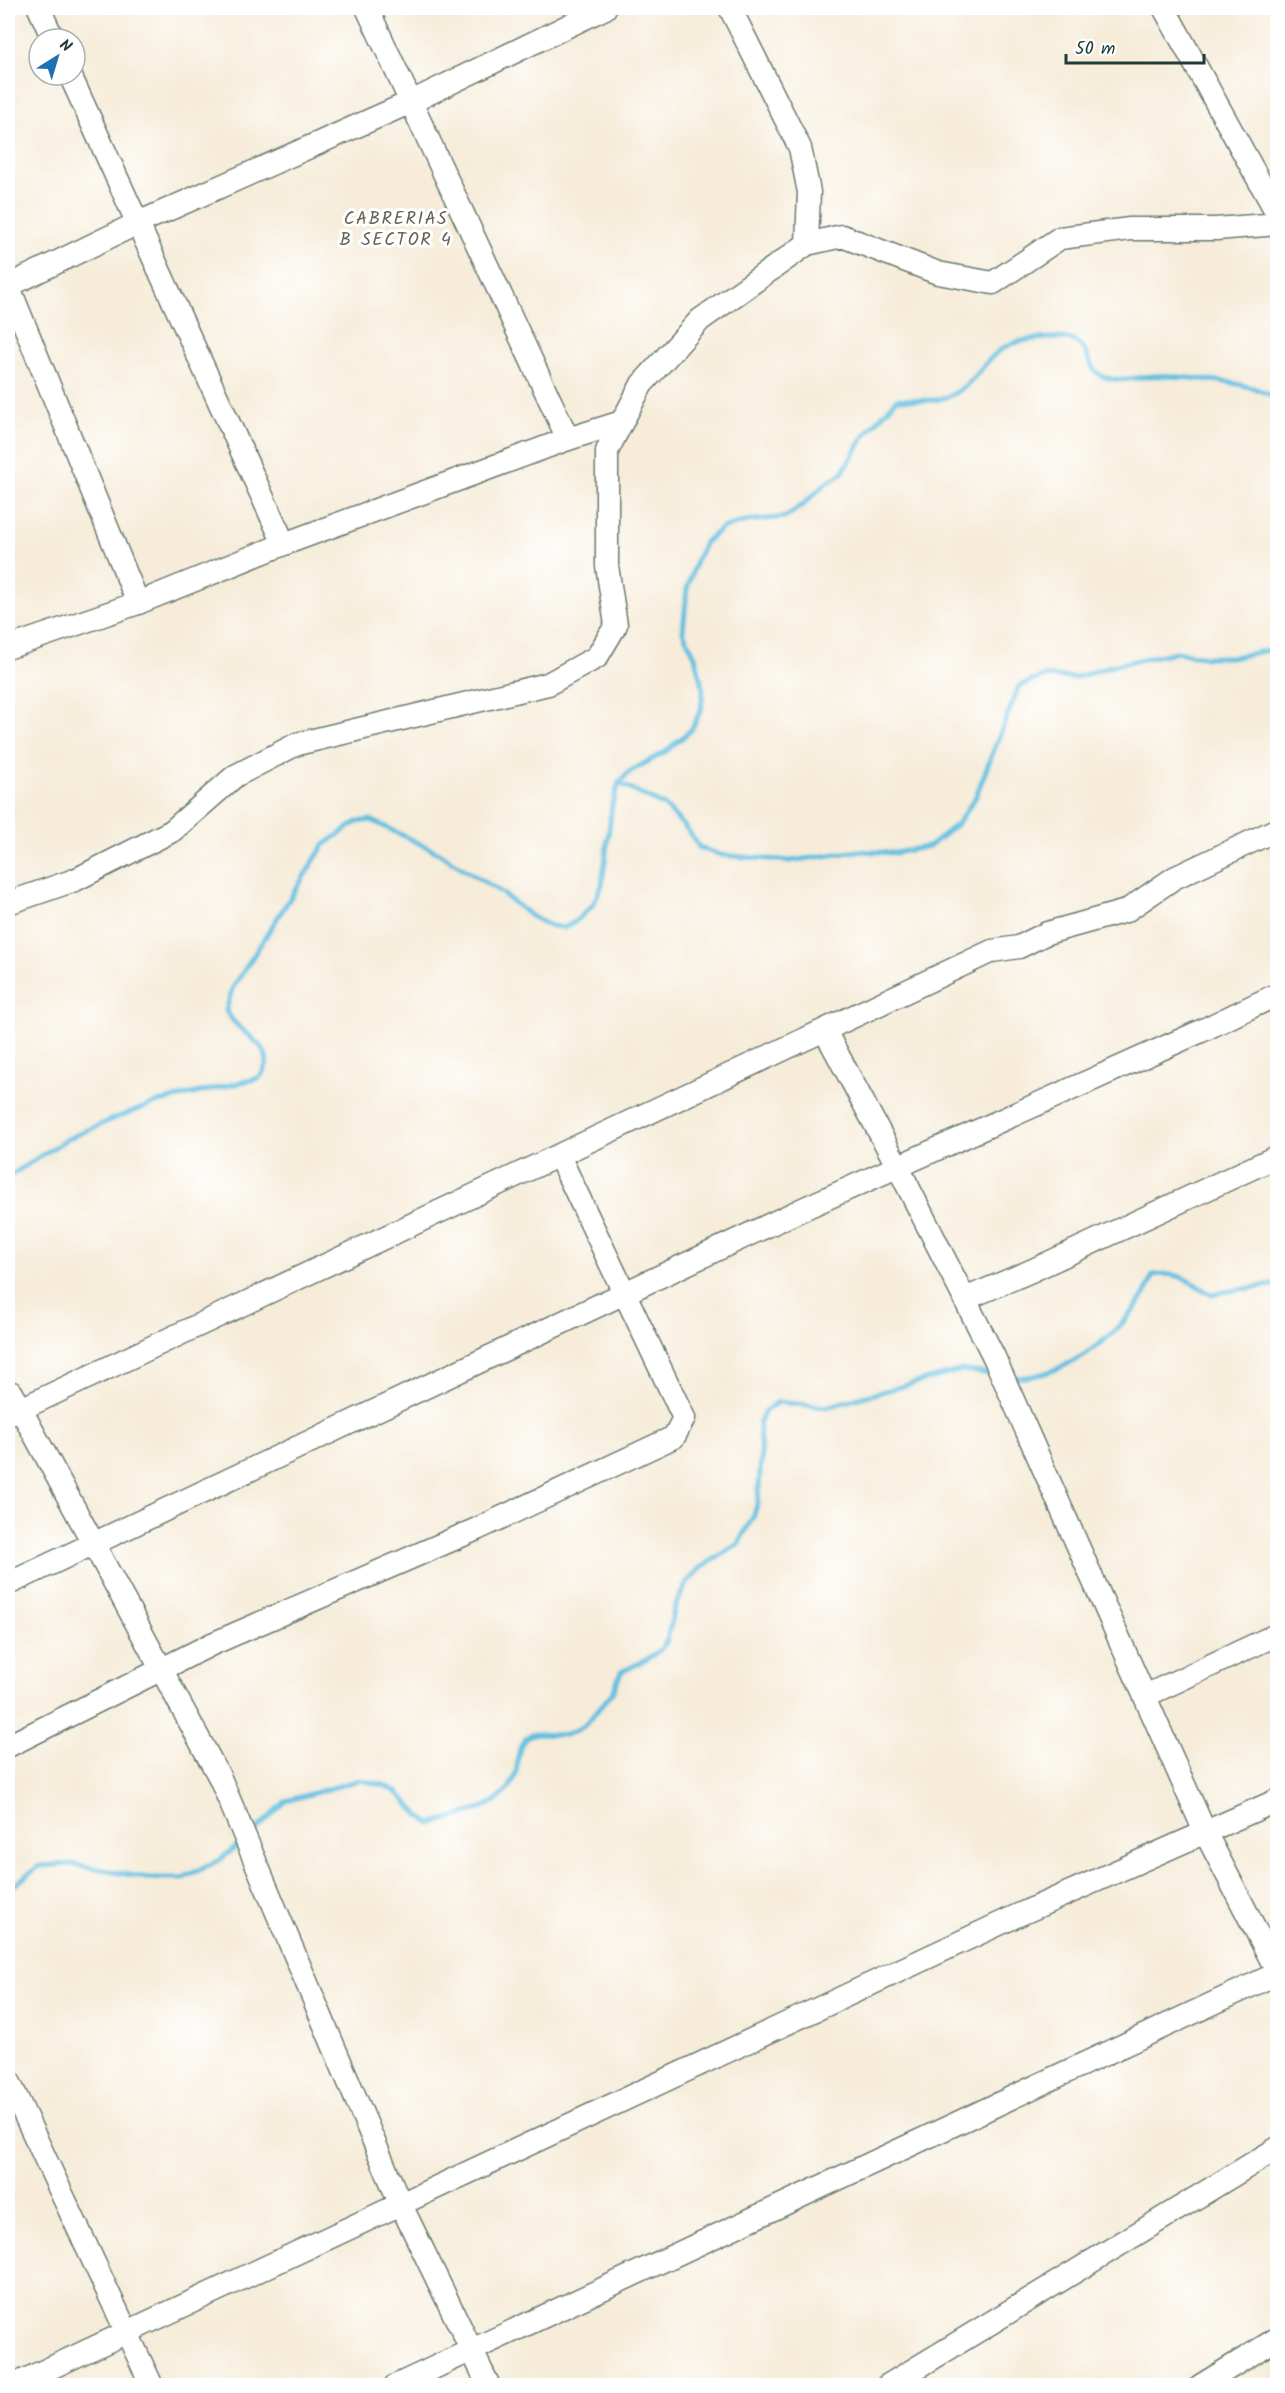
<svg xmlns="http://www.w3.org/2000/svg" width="1285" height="2393" font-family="Kalam,sans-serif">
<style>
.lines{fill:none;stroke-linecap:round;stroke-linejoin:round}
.stream{stroke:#62bfe0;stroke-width:5}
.minor-casing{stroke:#6a7a6e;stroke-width:25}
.minor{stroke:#fff;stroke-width:22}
.labels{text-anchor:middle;stroke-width:6;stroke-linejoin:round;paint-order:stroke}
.neighbourhood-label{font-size:18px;letter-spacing:1.5px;fill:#636255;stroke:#fff}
</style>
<rect width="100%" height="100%" fill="#fff"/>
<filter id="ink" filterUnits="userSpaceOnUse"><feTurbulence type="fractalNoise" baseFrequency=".0167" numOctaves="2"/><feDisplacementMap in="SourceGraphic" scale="12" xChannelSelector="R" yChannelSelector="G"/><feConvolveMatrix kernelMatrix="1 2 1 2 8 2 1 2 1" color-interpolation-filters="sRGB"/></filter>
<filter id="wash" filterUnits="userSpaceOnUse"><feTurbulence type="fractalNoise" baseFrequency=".008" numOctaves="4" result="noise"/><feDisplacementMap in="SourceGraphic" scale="24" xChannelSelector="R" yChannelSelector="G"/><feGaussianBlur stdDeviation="1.35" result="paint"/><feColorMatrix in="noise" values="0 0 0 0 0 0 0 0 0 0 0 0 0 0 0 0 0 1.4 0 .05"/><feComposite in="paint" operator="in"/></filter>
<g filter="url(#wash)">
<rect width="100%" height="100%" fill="#f6ecd9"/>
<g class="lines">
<g class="stream">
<polyline points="619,783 665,806 686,828 700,848 721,855 790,861 858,851 896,853 930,846 958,823 975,798 1019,686 1045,676 1074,678 1111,666 1176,652 1207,657 1235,657 1278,648"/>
<path d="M8,1177L67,1139L118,1117L159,1102L259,1078C281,1052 250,1039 235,1023C232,1020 229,1015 226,1011L232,989L324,845L357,822L371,820L437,852L502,893L531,916L548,925L564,928L576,921L593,905L602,885L612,805L619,783L629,772L665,752L691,730L701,710L703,690L695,656L683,632L687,589L696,561L705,542L722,528L747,521L786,517L805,503L825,484L842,473L865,435L897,399C913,399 932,403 947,397C977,386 986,349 1018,342C1029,339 1067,335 1076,342C1093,352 1085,375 1112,379C1126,381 1139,377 1153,376C1165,375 1178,377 1190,378C1221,381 1250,383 1278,399"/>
<path d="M1008,1377C1062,1384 1136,1326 1153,1275C1179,1271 1189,1281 1210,1294L1278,1284"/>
<path d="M251,1835L286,1801L360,1780L384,1785L398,1793L420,1816L431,1824C460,1814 508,1809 516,1772C520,1753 515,1748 531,1734L566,1735L584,1726L613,1692L621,1672L646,1660L661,1649L667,1640L675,1606L687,1583L700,1568L738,1544L754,1515L758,1501L761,1459L759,1424L765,1411L778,1402L826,1407L962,1370L996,1375"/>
<polyline points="8,1890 39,1866 70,1864 147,1878 183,1878 221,1859 241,1843"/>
</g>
</g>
</g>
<g filter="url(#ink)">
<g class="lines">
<g class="minor-casing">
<g id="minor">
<polyline points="39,8 53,39"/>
<polyline points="367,8 568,439"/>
<polyline points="730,8 800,148 809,192 807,244"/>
<polyline points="1164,8 1278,215"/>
<polyline points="70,75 284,544"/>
<polyline points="8,285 138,603"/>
<polyline points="8,286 138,223 411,102 605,8"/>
<polyline points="8,641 10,647 138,603 284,544 568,439 622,422"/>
<polyline points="8,903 75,880 172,831 235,776 297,744 548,684 597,657 616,625 607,566 607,451 622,422 642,384 700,320 807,244 842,236 938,273 993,283 1060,238 1130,229 1216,229 1278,224"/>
<polyline points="965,1299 1031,1271 1278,1156"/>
<polyline points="12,1393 220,1778 400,2203 489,2386"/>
<polyline points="8,1415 992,951 1019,947 1047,933 1126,911 1174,878 1278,829"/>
<polyline points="8,1584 805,1208 1199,1032 1278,994"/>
<polyline points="1145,1696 1278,1634"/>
<polyline points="8,1746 212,1644 477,1529 674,1437 684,1418 559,1156"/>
<polyline points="8,2079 152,2386"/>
<polyline points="12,2386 1014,1917 1278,1800"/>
<polyline points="395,2386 1278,1973 1205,1832 994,1357 898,1167 825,1031"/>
<polyline points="887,2386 1278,2148"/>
<polyline points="1200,2386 1278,2338"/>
</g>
</g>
<use href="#minor" class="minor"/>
</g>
</g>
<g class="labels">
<g class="neighbourhood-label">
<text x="396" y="224">CABRERIAS<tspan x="396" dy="21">B SECTOR 4</tspan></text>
</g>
</g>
<rect width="1285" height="2393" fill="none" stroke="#fff" stroke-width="30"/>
<g transform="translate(57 57) rotate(37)"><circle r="28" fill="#ffffff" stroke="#a5b1ae" stroke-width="1.5"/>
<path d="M0-4.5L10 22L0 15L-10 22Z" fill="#1f6fb2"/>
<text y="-9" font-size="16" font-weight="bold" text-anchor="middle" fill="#1f3d34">N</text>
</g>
<path d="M1066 54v9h138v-9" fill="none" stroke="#1f3d34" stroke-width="3"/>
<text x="1075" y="54" font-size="18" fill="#1f3d34" stroke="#ffffff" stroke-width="4.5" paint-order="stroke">50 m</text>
</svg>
